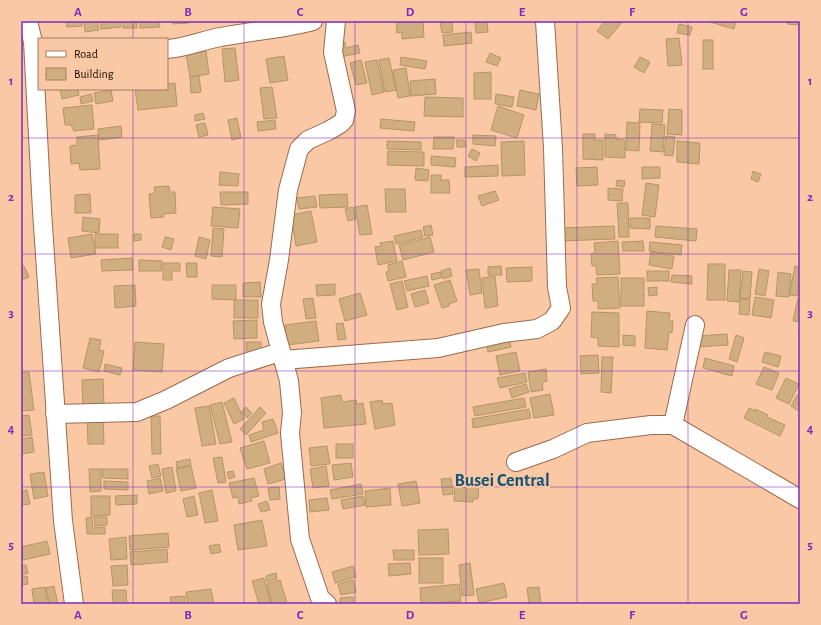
<svg xmlns="http://www.w3.org/2000/svg" width="821" height="625" font-family="'Alegreya Sans',sans-serif">
<style>
.building{fill:#d0ae7f;stroke:#b59466}
.lines{fill:none;stroke-linecap:round;stroke-linejoin:round}
.minor-casing{stroke:#986b4c;stroke-width:20}
.minor{stroke:#fff;stroke-width:18}
.grid{fill:none;stroke:#7b2cbf;stroke-width:1;stroke-opacity:0.55}
.labels{text-anchor:middle;stroke-width:4;stroke-linejoin:round;paint-order:stroke}
.quarter-label{font-size:18px;font-weight:bold;fill:#145473;stroke:#fbc8a6}
.neatline{fill:none;stroke:#7b2cbf;stroke-width:1.5}
.grid-label{font-size:13px;text-anchor:middle;font-weight:bold;fill:#7b2cbf}
</style>
<rect width="100%" height="100%" fill="#fbc8a6"/>
<g class="building">
<polygon points="66,21 82,21 82,26 67,27"/>
<polygon points="84,21 97,21 99,30 85,32"/>
<polygon points="100,21 120,21 121,27 101,29"/>
<rect x="123" y="21" width="14" height="7"/>
<polygon points="140,21 159,21 160,27 140,28"/>
<polygon points="173,21 189,21 189,23 173,24"/>
<polygon points="396,21 423,21 424,37 402,39 402,32 397,33"/>
<polygon points="440,21 452,21 453,32 442,33"/>
<polygon points="475,21 487,21 488,32 476,33"/>
<polygon points="605,21 623,21 608,39 597,31"/>
<polygon points="707,21 736,21 734,29"/>
<polygon points="788,21 800,21 800,25 787,24"/>
<polygon points="679,24 692,27 690,35 677,33"/>
<polygon points="471,32 472,43 444,46 443,35"/>
<polygon points="679,38 682,65 668,66 666,39"/>
<rect x="703" y="40" width="10" height="29"/>
<polygon points="345,42 346,48 358,45 360,53 340,57 337,44"/>
<polygon points="235,48 239,80 225,82 222,49"/>
<polygon points="206,51 209,74 190,77 186,54"/>
<polygon points="490,53 501,58 497,66 486,62"/>
<polygon points="284,56 288,80 270,83 266,59"/>
<polygon points="401,57 427,61 425,69 400,65"/>
<polygon points="640,57 650,62 644,73 634,67"/>
<polygon points="389,58 396,90 385,92 379,60"/>
<polygon points="361,60 367,83 356,85 350,63"/>
<polygon points="377,60 384,92 372,95 365,62"/>
<polygon points="406,68 410,96 398,98 393,70"/>
<polygon points="491,72 491,99 474,99 474,73"/>
<polygon points="199,76 201,92 191,93 190,77"/>
<polygon points="435,79 436,94 411,96 410,81"/>
<polygon points="175,83 177,106 138,110 135,89 167,89 167,84"/>
<polygon points="272,87 277,118 264,119 260,88"/>
<polygon points="60,89 78,89 79,95 62,99"/>
<polygon points="111,90 113,101 96,104 94,93"/>
<polygon points="520,90 539,94 536,110 517,106"/>
<polygon points="91,94 93,101 81,104 80,97"/>
<polygon points="496,94 514,97 512,107 495,104"/>
<polygon points="425,97 463,98 463,117 424,116"/>
<polygon points="92,105 94,129 74,131 71,125 65,125 63,108"/>
<polygon points="498,106 524,115 517,138 491,130"/>
<polygon points="640,109 663,110 662,123 639,122"/>
<polygon points="669,109 682,110 682,135 667,134"/>
<polygon points="203,113 205,119 195,121 195,115"/>
<polygon points="237,118 241,138 232,140 228,120"/>
<polygon points="381,119 415,122 414,131 380,128"/>
<polygon points="275,120 276,129 258,131 257,122"/>
<polygon points="627,122 640,123 639,151 626,150"/>
<polygon points="205,123 208,135 199,137 196,125"/>
<polygon points="652,124 665,125 663,152 650,151"/>
<polygon points="121,126 122,137 99,140 98,129"/>
<polygon points="583,134 595,134 595,140 603,140 603,160 583,159"/>
<polygon points="605,134 616,135 616,139 625,140 625,158 605,157"/>
<polygon points="98,135 100,169 80,170 79,163 71,164 70,146 77,145 77,137"/>
<polygon points="473,135 496,136 495,146 473,144"/>
<polygon points="666,136 675,137 673,156 664,155"/>
<polygon points="434,137 454,137 453,149 433,149"/>
<polygon points="456,140 465,140 466,147 457,147"/>
<polygon points="387,141 421,142 421,150 387,149"/>
<polygon points="524,141 525,175 502,176 501,142"/>
<polygon points="677,141 700,143 699,164 677,162"/>
<polygon points="472,149 480,153 476,161 468,156"/>
<polygon points="388,151 424,152 424,166 387,165"/>
<polygon points="431,156 456,158 455,167 431,165"/>
<polygon points="498,165 498,176 465,177 465,167"/>
<polygon points="597,167 598,185 577,186 576,168"/>
<polygon points="642,167 660,167 660,178 642,179"/>
<polygon points="416,168 429,170 428,181 415,180"/>
<polygon points="753,171 761,174 758,182 751,179"/>
<polygon points="220,172 239,174 238,186 219,185"/>
<polygon points="431,175 441,175 441,180 449,180 450,193 431,193"/>
<polygon points="617,180 625,181 624,187 616,186"/>
<polygon points="646,183 659,185 655,217 642,215"/>
<polygon points="169,186 170,192 175,192 176,213 163,214 164,217 151,218 149,194 155,193 154,187"/>
<polygon points="608,188 623,189 622,201 608,200"/>
<polygon points="385,189 405,189 406,212 386,212"/>
<polygon points="495,191 499,200 482,206 478,196"/>
<polygon points="220,192 248,192 248,204 221,205"/>
<polygon points="90,194 91,213 75,213 75,195"/>
<polygon points="347,194 348,207 320,208 319,195"/>
<polygon points="315,196 317,207 299,209 297,198"/>
<polygon points="617,203 628,203 629,237 619,237"/>
<polygon points="367,205 372,234 360,235 355,207"/>
<polygon points="213,207 240,209 238,228 211,226"/>
<polygon points="353,207 356,219 348,221 345,209"/>
<polygon points="311,211 317,242 296,246 291,215"/>
<polygon points="83,217 100,219 99,233 82,231"/>
<polygon points="630,218 650,218 650,229 630,228"/>
<polygon points="431,225 433,235 425,236 423,227"/>
<polygon points="614,226 615,239 559,241 558,228"/>
<polygon points="656,226 697,229 696,241 655,237"/>
<polygon points="213,228 224,229 222,257 211,256"/>
<polygon points="421,230 423,237 396,244 394,236"/>
<polygon points="92,234 96,254 71,258 68,238"/>
<rect x="95" y="234" width="23" height="14"/>
<polygon points="134,234 141,234 141,240 134,241"/>
<polygon points="165,237 174,239 171,250 162,247"/>
<polygon points="199,237 210,240 206,259 195,256"/>
<polygon points="430,237 434,252 403,260 399,245"/>
<polygon points="393,241 397,261 378,265 375,247 381,246 380,243"/>
<polygon points="618,241 620,274 597,275 596,266 592,266 591,254 595,253 594,243"/>
<polygon points="643,241 644,251 623,251 622,242"/>
<polygon points="650,242 682,245 681,255 649,251"/>
<polygon points="651,252 674,256 672,269 649,265"/>
<polygon points="132,258 133,270 102,271 101,260"/>
<polygon points="139,260 162,261 161,271 139,271"/>
<polygon points="402,261 406,277 388,281 386,272 389,271 388,265"/>
<polygon points="163,263 180,263 180,271 172,271 172,280 163,280"/>
<polygon points="186,263 197,263 197,277 187,277"/>
<polygon points="708,264 725,264 725,300 707,300"/>
<polygon points="24,266 29,277 21,280 21,267"/>
<polygon points="501,266 502,275 488,275 488,267"/>
<polygon points="795,266 800,267 800,284 797,296 789,295"/>
<polygon points="532,267 532,281 507,282 506,268"/>
<polygon points="450,268 452,276 443,279 441,271"/>
<polygon points="479,269 482,293 470,295 466,270"/>
<polygon points="759,269 769,271 765,296 755,294"/>
<polygon points="729,270 741,270 739,302 727,301"/>
<rect x="647" y="271" width="22" height="10"/>
<polygon points="743,271 752,272 750,299 740,298"/>
<polygon points="440,272 441,278 432,280 431,274"/>
<polygon points="778,272 791,274 789,297 776,296"/>
<polygon points="672,275 692,276 692,284 671,282"/>
<polygon points="427,276 429,286 407,291 404,281"/>
<polygon points="495,276 498,306 485,308 482,278"/>
<polygon points="618,277 620,308 598,309 598,301 593,301 592,284 597,284 596,278"/>
<rect x="621" y="278" width="23" height="28"/>
<polygon points="450,280 457,301 449,304 449,306 442,308 434,285"/>
<polygon points="402,281 408,307 397,310 390,284"/>
<polygon points="260,282 261,297 243,297 243,283"/>
<polygon points="335,284 335,295 317,296 316,285"/>
<polygon points="135,285 136,306 115,308 114,286"/>
<polygon points="212,285 236,285 236,300 212,299"/>
<polygon points="657,287 657,295 649,296 648,288"/>
<polygon points="425,290 429,303 415,307 411,294"/>
<polygon points="360,293 367,315 345,321 339,299"/>
<polygon points="755,297 774,300 771,318 752,315"/>
<polygon points="313,298 316,318 306,319 303,299"/>
<polygon points="798,298 800,298 800,322 793,321"/>
<polygon points="740,299 750,300 749,315 739,314"/>
<rect x="234" y="300" width="24" height="18"/>
<polygon points="647,311 670,313 669,321 673,321 672,333 669,332 667,350 645,348"/>
<polygon points="592,312 619,313 619,347 598,346 598,338 591,337"/>
<polygon points="257,320 257,338 234,339 233,321"/>
<polygon points="316,321 319,341 287,345 285,325"/>
<polygon points="343,323 346,339 338,340 336,324"/>
<polygon points="727,334 728,345 697,347 697,336"/>
<polygon points="623,335 635,336 635,346 623,345"/>
<polygon points="736,335 744,338 737,362 729,359"/>
<polygon points="509,337 511,347 488,352 486,342"/>
<polygon points="90,338 101,340 99,350 104,351 99,372 83,368"/>
<polygon points="135,342 164,344 162,372 133,370"/>
<rect x="246" y="342" width="15" height="10"/>
<polygon points="516,352 520,371 500,375 496,356"/>
<polygon points="765,352 781,356 778,367 762,362"/>
<polygon points="598,355 599,373 581,374 580,356"/>
<polygon points="602,357 613,357 611,393 601,392"/>
<polygon points="705,358 734,366 732,376 703,368"/>
<polygon points="105,364 122,368 120,375 104,371"/>
<polygon points="764,367 779,373 772,390 756,384"/>
<polygon points="546,369 547,381 542,382 543,390 531,392 528,372"/>
<polygon points="29,372 34,410 21,411 21,373"/>
<polygon points="525,373 527,382 500,388 497,378"/>
<polygon points="786,378 799,384 789,404 776,398"/>
<polygon points="103,379 104,406 83,407 82,380"/>
<polygon points="526,384 529,392 512,398 509,389"/>
<polygon points="550,394 554,415 534,418 530,398"/>
<polygon points="341,395 342,402 356,400 357,404 363,403 366,424 324,428 321,398"/>
<polygon points="797,395 800,397 800,412 791,406"/>
<polygon points="234,398 244,419 234,424 224,403"/>
<polygon points="524,398 526,407 475,416 473,407"/>
<polygon points="382,400 383,404 392,403 395,425 375,429 370,402"/>
<polygon points="222,402 232,442 220,444 210,405"/>
<polygon points="209,406 216,444 202,446 195,408"/>
<polygon points="246,407 252,413 247,418 241,412"/>
<polygon points="260,407 266,413 246,435 240,429"/>
<polygon points="749,408 755,411 755,409 768,415 767,417 785,425 780,436 744,418"/>
<polygon points="529,409 531,418 473,428 472,419"/>
<polygon points="29,415 32,435 21,436 21,416"/>
<polygon points="103,416 104,444 88,444 87,417"/>
<polygon points="151,416 160,416 161,454 152,454"/>
<polygon points="273,419 278,433 251,442 249,435 264,430 262,422"/>
<polygon points="32,437 34,452 21,454 21,439"/>
<polygon points="264,441 270,463 247,469 240,448"/>
<rect x="336" y="444" width="17" height="14"/>
<polygon points="327,446 330,464 311,466 309,448"/>
<polygon points="222,457 226,482 218,483 213,458"/>
<polygon points="190,459 191,465 177,468 176,462"/>
<polygon points="281,463 286,479 268,484 264,469"/>
<polygon points="351,463 353,477 334,480 332,465"/>
<polygon points="158,464 161,476 152,478 149,466"/>
<polygon points="191,466 196,488 181,491 176,469"/>
<polygon points="326,466 329,486 313,488 310,469"/>
<polygon points="172,467 176,491 166,493 162,469"/>
<polygon points="89,469 101,469 101,491 90,492"/>
<polygon points="102,469 128,469 128,479 103,478"/>
<polygon points="233,471 235,477 229,479 227,472"/>
<polygon points="44,472 48,496 34,499 30,474"/>
<polygon points="455,477 474,478 474,486 479,486 478,499 473,499 473,502 454,501"/>
<polygon points="160,478 163,491 149,494 147,481"/>
<polygon points="254,478 259,496 251,498 252,501 239,504 238,497 233,498 229,483"/>
<polygon points="451,478 453,494 443,495 441,479"/>
<polygon points="104,481 128,482 128,490 104,489"/>
<polygon points="416,481 420,503 402,506 398,484"/>
<polygon points="361,484 363,494 332,499 330,490"/>
<polygon points="279,487 280,499 270,500 268,488"/>
<polygon points="390,488 391,505 366,507 365,491"/>
<polygon points="27,490 30,504 21,505 21,491"/>
<polygon points="212,490 218,521 205,523 199,493"/>
<polygon points="137,495 137,504 116,505 115,496"/>
<polygon points="91,496 110,496 110,515 91,516"/>
<polygon points="194,496 198,515 187,517 183,499"/>
<polygon points="363,496 365,505 343,509 341,500"/>
<polygon points="327,498 329,510 310,512 309,500"/>
<polygon points="267,501 270,510 261,512 258,504"/>
<polygon points="92,517 93,528 105,527 105,534 87,534 86,518"/>
<polygon points="94,517 107,517 107,525 95,526"/>
<polygon points="262,520 267,546 238,550 234,525"/>
<polygon points="448,529 449,554 419,555 418,530"/>
<polygon points="168,533 169,547 130,550 129,536"/>
<polygon points="126,537 127,559 111,560 109,539"/>
<polygon points="47,541 50,554 23,560 21,547"/>
<polygon points="219,544 221,552 211,554 209,546"/>
<polygon points="167,549 168,562 131,565 130,552"/>
<polygon points="393,550 414,550 414,560 394,560"/>
<rect x="419" y="558" width="24" height="25"/>
<polygon points="410,563 411,574 389,576 388,564"/>
<polygon points="470,563 474,595 462,596 459,565"/>
<polygon points="26,565 28,573 21,575 21,566"/>
<polygon points="127,565 128,585 113,586 111,566"/>
<polygon points="353,566 356,577 335,583 332,572"/>
<polygon points="276,573 277,579 267,582 266,576"/>
<polygon points="27,576 28,584 21,585 21,577"/>
<polygon points="264,578 271,604 259,604 252,581"/>
<polygon points="280,580 287,603 272,604 267,584"/>
<polygon points="353,580 356,592 341,595 338,584"/>
<polygon points="504,583 507,597 479,603 476,589"/>
<polygon points="459,584 461,601 421,604 420,588"/>
<polygon points="54,586 58,604 49,604 46,588"/>
<polygon points="45,587 47,604 34,604 32,589"/>
<polygon points="539,587 541,604 529,604 527,588"/>
<polygon points="211,589 214,604 188,604 186,592"/>
<polygon points="112,590 126,590 127,604 113,604"/>
<polygon points="185,596 185,604 171,604 170,597"/>
<polygon points="353,597 354,604 340,604 340,598"/>
</g>
<g class="lines">
<g class="minor-casing">
<g id="minor">
<polyline points="28,21 33,42 42,211 63,521 74,604"/>
<path d="M167,49C186,48 203,40 221,37C252,31 283,29 313,21"/>
<polyline points="695,325 673,425 800,499"/>
<polyline points="283,360 438,348 504,333 537,329 552,321 561,308 557,287 553,148 545,21"/>
<polyline points="55,414 137,412 166,400 229,368 280,352"/>
<polyline points="516,462 553,449 587,433 651,425 673,425"/>
<polyline points="327,604 320,598 300,539 290,433 292,413 289,381 273,322 271,304 279,260 288,190 299,149 308,140 328,131 340,124 344,120 346,111 333,52 336,21"/>
</g>
</g>
<use href="#minor" class="minor"/>
</g>
<path class="grid" d="M133,21V39M244,21V604M355,21V604M466,21V604M577,21V604M688,21V604M133,89V604M21,138H800M21,254H800M21,371H800M21,487H800"/>
<g class="labels">
<g class="quarter-label">
<text x="502" y="486">Busei Central</text>
</g>
</g>
<rect width="821" height="625" fill="none" stroke="#fbc8a6" stroke-width="44"/>
<rect x="38" y="38" width="130" height="52" fill="#fbc8a6" stroke="#a27d64"/>
<rect x="46" y="51" width="20" height="6" fill="#ffffff" stroke="#a27d64"/>
<text x="74" y="58" font-size="12" fill="#1d0c02">Road</text>
<rect x="46" y="68" width="20" height="12" fill="#d0ae7f" stroke="#a27d64"/>
<text x="74" y="78" font-size="12" fill="#1d0c02">Building</text>
<rect x="22" y="22" width="777" height="581" class="neatline"/>
<g class="grid-label">
<text x="78" y="16">A</text>
<text x="188" y="16">B</text>
<text x="300" y="16">C</text>
<text x="410" y="16">D</text>
<text x="522" y="16">E</text>
<text x="632" y="16">F</text>
<text x="744" y="16">G</text>
<text x="11" y="85">1</text>
<text x="810" y="85">1</text>
<text x="11" y="201">2</text>
<text x="810" y="201">2</text>
<text x="11" y="317">3</text>
<text x="810" y="317">3</text>
<text x="11" y="433">4</text>
<text x="810" y="433">4</text>
<text x="11" y="549">5</text>
<text x="810" y="549">5</text>
<text x="78" y="619">A</text>
<text x="188" y="619">B</text>
<text x="300" y="619">C</text>
<text x="410" y="619">D</text>
<text x="522" y="619">E</text>
<text x="632" y="619">F</text>
<text x="744" y="619">G</text>
</g>
</svg>
